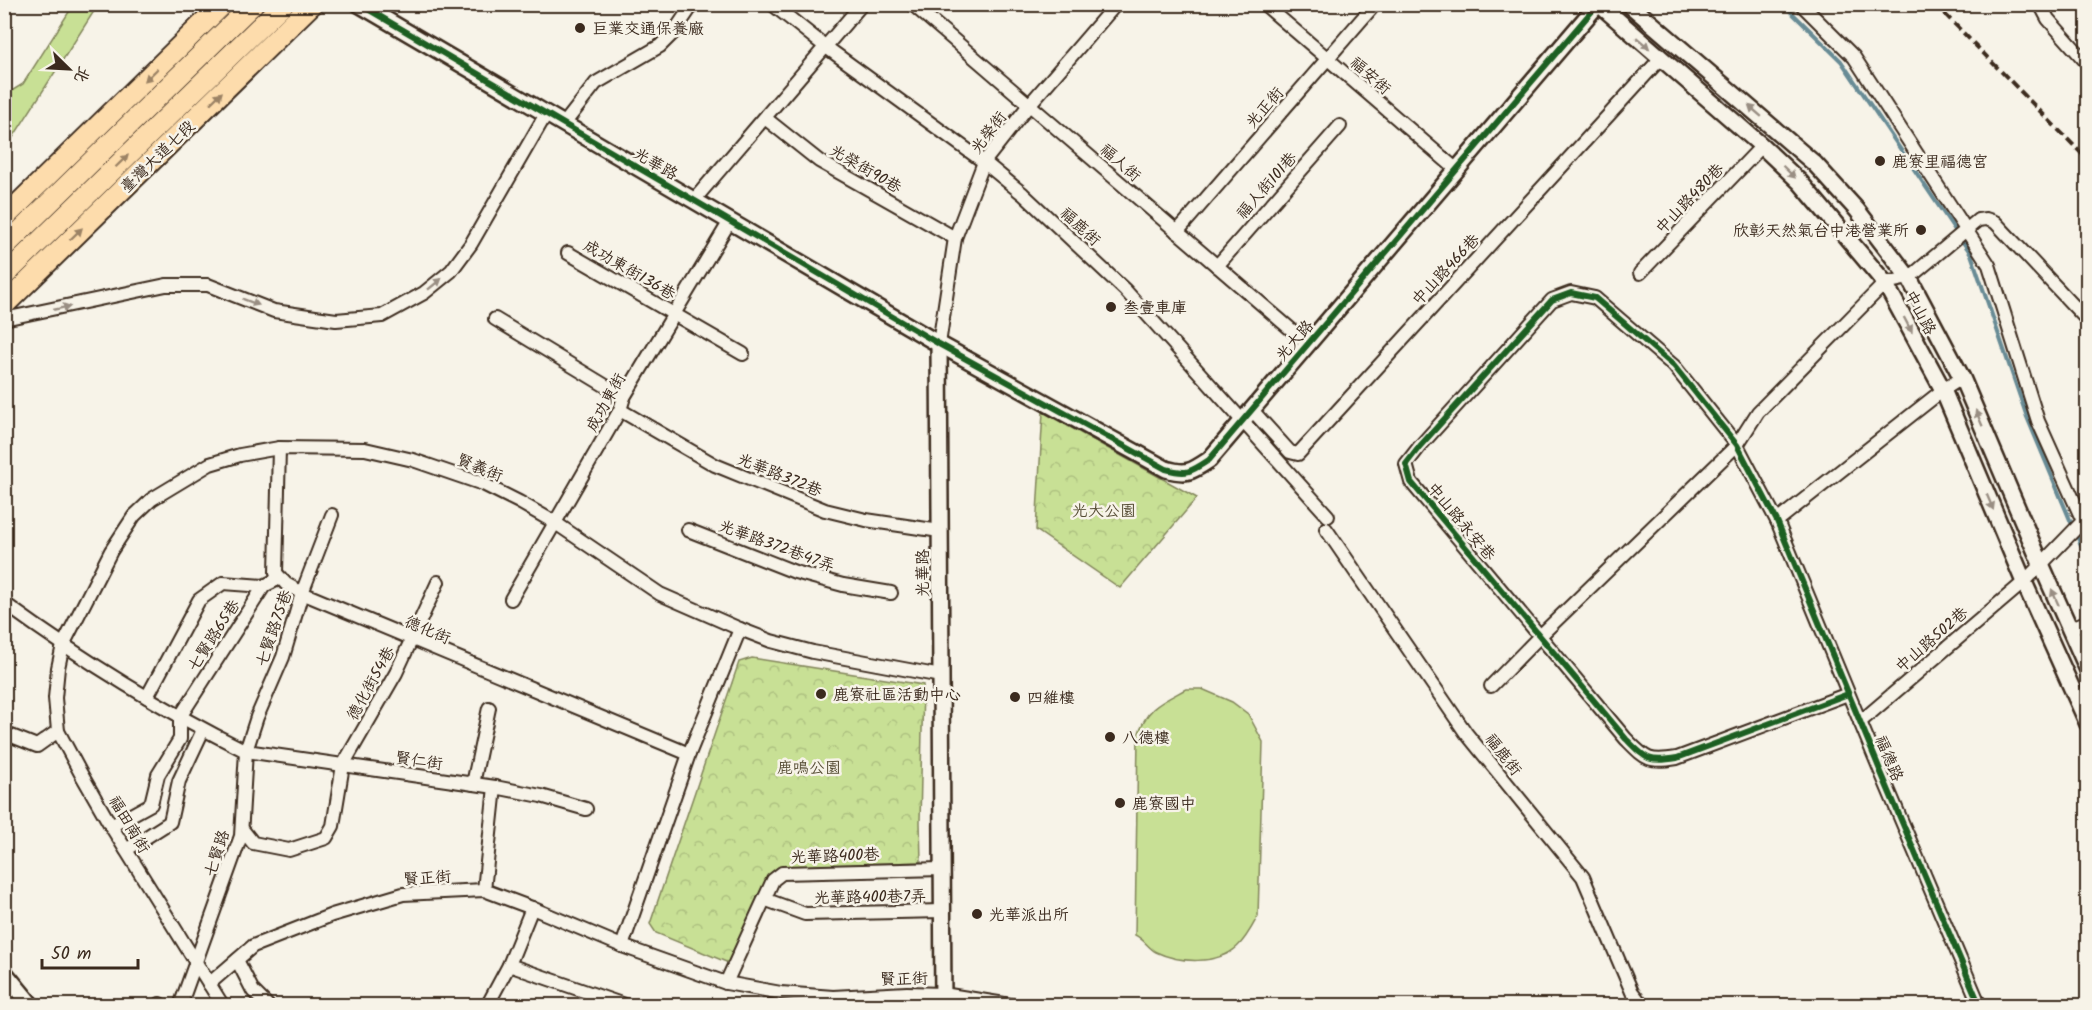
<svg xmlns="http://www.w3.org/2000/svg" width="2092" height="1010" font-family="Kalam,'LXGW WenKai TC',sans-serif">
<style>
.forest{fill:url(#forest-crowns);stroke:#82855a;stroke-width:1.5}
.pitch{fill:#c8e095;stroke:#82855a;stroke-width:1.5}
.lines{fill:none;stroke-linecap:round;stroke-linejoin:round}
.stream{stroke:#678b95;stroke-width:4}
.minor-casing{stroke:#3b2a1e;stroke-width:16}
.tertiary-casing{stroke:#3b2a1e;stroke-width:20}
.primary-casing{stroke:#3b2a1e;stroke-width:24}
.minor{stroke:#f7f3e8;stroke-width:12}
.tertiary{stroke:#f7f3e8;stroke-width:15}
.primary{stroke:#fddcac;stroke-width:20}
.rail{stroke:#3b2a1e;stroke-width:4;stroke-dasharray:9 4.5;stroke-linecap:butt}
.cycleway-casing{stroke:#f7f3e8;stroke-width:10}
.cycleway{stroke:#1b5e20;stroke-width:6}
.oneway{fill:#998e83}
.oneway2{fill:#9c8365}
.poi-dot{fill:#3b2a1e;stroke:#f7f3e8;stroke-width:2}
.labels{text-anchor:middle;stroke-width:5;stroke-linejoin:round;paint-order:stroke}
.poi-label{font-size:16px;fill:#3b2a1e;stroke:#f7f3e8;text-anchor:start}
.street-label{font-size:16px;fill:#3b2a1e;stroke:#f7f3e8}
.park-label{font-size:16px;fill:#574e36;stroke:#f7f3e8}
</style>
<defs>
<pattern id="forest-crowns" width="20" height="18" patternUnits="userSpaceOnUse" patternTransform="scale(1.5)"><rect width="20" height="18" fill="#c8e095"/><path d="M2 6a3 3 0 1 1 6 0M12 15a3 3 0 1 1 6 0" fill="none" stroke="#adc080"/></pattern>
</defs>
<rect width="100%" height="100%" fill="#f7f3e8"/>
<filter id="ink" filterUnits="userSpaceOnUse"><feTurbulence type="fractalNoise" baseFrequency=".0167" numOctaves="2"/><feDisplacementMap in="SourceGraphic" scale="12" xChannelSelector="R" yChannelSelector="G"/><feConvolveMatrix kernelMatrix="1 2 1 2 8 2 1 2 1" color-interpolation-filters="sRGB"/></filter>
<g filter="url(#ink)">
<g class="forest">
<polygon points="1043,412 1197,498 1120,588 1036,530"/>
<polygon points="752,658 923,685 920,822 921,862 803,866 772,887 736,966 656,933 650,924 739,662"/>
</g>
<g class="pitch">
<polygon points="74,4 98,5 5,150 5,95 23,84"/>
<path d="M1186,689H1202L1232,702L1248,714L1263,742L1258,916C1252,927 1246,939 1237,947C1217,965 1179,963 1156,952C1148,948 1144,939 1135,935L1138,736C1146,707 1162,702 1186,689Z"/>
</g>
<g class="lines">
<g class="stream">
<polyline points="1783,4 1841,61 1971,254 2027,417 2073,527"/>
<polyline points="2076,534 2082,547"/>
</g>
<g class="minor-casing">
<g id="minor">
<polyline points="772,4 826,47 984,162 1023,194 1125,290 1328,516"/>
<polyline points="912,4 1308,344"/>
<polyline points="1264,4 1457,170"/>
<polyline points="1801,4 1854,57 1989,265 2038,421 2083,521"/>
<polyline points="2040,4 2048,19 2088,64"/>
<polyline points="765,118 819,161 955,238"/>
<polyline points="564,124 596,83 660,46 674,32 689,10 690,4"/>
<polyline points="694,200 862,4"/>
<polyline points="1177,232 1375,4"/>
<polyline points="568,253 743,354"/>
<polyline points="1217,266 1340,126"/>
<polyline points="1640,273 1762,146"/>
<polyline points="4,319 166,285 208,285 274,311 336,320 382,316 424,293 451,271 471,244 546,114"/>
<polyline points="495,319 624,397"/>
<polyline points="939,344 955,238 984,162 1029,105 1116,4"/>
<polyline points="620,410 715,465 825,510 866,520 940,531"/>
<polyline points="1252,410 1290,452 1298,454 1661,58"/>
<polyline points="279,448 276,573 286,584 302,593 689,754"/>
<polyline points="332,515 302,593 283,657 257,717 246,751 495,787 541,796 586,809"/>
<polyline points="1777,521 1943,390 1962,378"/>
<polyline points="1326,529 1466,733 1583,877 1632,992 1643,1006"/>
<polyline points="688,530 795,572 843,585 891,593"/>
<polyline points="511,599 620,410 624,397 730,221"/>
<path d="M4,603C81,659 161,709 246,751L241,836L180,1006"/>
<polyline points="2069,629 2088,621"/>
<polyline points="1491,686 1540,636 1737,445 1758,412 1885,283 1909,278 1978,220 1986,219 1995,222 2088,321"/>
<path d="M1848,694L1677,758C1648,763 1646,759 1626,739L1411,482L1406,464L1420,446L1552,300L1571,293L1595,298L1674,366L1737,445L1777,521L1880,770L1980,1006"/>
<polyline points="147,697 199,600 223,583 264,586"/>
<polyline points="1860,722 2024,582 2088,516"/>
<polyline points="4,733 37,746 58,731"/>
<polyline points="473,784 489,708"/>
<polyline points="111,826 151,804 158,775 180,739 180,717 264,586 280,578"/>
<polyline points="242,829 253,843 289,850 326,838 333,826 343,765 396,673 438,582"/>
<polyline points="126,850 170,822 179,781 203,730"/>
<polyline points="484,890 495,787"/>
<polyline points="764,899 805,914 943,911"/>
<polyline points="622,946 689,754 740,629"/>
<polyline points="237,960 253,991 268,1006"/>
<polyline points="509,965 627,1006"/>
<polyline points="726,983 773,880 782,873 942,869"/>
<polyline points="209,984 253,946 332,915 403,894 484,890 532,908 622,946 726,983 781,993 833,997 907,993 943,994 1017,1006"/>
<polyline points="157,1006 160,1004"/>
<polyline points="223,1006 111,826 80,772 58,731 55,698 58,668 63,645 111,551 134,516 152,499 210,464 240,455 279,448 365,449 413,460 483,484 519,502 554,522 660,594 740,629 771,641 813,652 941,676"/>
<polyline points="487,1006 509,965 532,908"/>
</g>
</g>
<g class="tertiary-casing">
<g id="tertiary">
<path d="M359,4L939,344L1166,469C1187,475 1191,472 1209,460L1598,4"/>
<polyline points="1599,4 1762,146 1800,182 1885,283 1943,390 2024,582 2088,724"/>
<polyline points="1629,4 1815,164 1857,210 1909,278 1962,378 2041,564 2088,670"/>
<polyline points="939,344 943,1006"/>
<polyline points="4,972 32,1006"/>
</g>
</g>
<g class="primary-casing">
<g id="primary">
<polyline points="4,218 223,4"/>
<polyline points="4,247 253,4"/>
<polyline points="4,276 283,4"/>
<polyline points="4,305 312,4"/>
</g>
</g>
<use href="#minor" class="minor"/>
<use href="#tertiary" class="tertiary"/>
<use href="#primary" class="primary"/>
<polyline class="rail" points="1935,4 2088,160"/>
<g class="cycleway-casing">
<g id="cycleway">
<path d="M359,4L939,344L1166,469C1187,475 1191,472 1209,460L1598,4"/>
<path d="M1848,694L1677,758C1648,763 1646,759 1626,739L1411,482L1406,464L1420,446L1552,300L1571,293L1595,298L1674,366L1737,445L1777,521L1880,770L1980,1006"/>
</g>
</g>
<use href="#cycleway" class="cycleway"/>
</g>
<defs><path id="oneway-solid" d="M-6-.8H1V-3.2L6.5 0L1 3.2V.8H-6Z" transform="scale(1.5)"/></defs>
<g class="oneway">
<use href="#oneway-solid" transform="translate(1643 43) rotate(41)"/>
<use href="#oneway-solid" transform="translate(1755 111) rotate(-139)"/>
<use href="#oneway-solid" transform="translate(1789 172) rotate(44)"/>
<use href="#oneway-solid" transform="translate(435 284) rotate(-39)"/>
<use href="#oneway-solid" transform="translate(251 302) rotate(21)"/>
<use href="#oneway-solid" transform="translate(62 308) rotate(-12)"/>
<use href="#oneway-solid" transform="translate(1908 325) rotate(62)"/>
<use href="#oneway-solid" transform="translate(1979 418) rotate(-113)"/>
<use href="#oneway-solid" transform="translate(1990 502) rotate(67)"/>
<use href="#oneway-solid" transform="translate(2055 597) rotate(-114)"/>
</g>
<g class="oneway2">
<use href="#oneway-solid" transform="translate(151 75) rotate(136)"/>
<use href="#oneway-solid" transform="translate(216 98) rotate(-44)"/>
<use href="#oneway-solid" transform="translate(122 161) rotate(-44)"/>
<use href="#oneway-solid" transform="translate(76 234) rotate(-44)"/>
</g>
</g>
<g class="poi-dot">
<circle cx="580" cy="28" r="6"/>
<circle cx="1880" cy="161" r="6"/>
<circle cx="1921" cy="230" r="6"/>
<circle cx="1111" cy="307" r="6"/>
<circle cx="821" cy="694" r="6"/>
<circle cx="1015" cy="697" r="6"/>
<circle cx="1110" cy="737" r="6"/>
<circle cx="1120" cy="803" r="6"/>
<circle cx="977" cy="914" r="6"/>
</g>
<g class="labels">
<g class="poi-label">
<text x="592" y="34">巨業交通保養廠</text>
<text x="1892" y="167">鹿寮里福德宮</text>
<text x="1909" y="236" text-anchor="end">欣彰天然氣台中港營業所</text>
<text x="1123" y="313">叁壹車庫</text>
<text x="833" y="700">鹿寮社區活動中心</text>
<text x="1027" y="703">四維樓</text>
<text x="1122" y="743">八德樓</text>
<text x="1132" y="809">鹿寮國中</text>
<text x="989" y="920">光華派出所</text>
</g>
<g class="street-label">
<text transform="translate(1371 75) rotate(41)" y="6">福安街</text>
<text transform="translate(1264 107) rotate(-49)" y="6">光正街</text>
<text transform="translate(988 132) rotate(-53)" y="6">光榮街</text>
<text transform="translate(157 156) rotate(-44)" y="6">臺灣大道七段</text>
<text transform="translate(1121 162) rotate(41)" y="6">福人街</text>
<text transform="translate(656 163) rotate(30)" y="6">光華路</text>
<text transform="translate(866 168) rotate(30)" y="6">光榮街90巷</text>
<text transform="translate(1266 185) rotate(-49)" y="6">福人街101巷</text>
<text transform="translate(1689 198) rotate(-46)" y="6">中山路480巷</text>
<text transform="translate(1081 226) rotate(43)" y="6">福鹿街</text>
<text transform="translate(630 269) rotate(30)" y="6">成功東街136巷</text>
<text transform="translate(1445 269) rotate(-47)" y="6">中山路466巷</text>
<text transform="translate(1921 312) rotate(62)" y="6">中山路</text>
<text transform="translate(1294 340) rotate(-49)" y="6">光大路</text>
<text transform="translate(605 402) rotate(-61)" y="6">成功東街</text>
<text transform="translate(480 467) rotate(22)" y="6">賢義街</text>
<text transform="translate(780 474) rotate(22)" y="6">光華路372巷</text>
<text transform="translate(1462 521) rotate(50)" y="6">中山路永安巷</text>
<text transform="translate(777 545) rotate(20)" y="6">光華路372巷47弄</text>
<text transform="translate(922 573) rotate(-90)" y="6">光華路</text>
<text transform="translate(273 628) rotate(-71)" y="6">七賢路75巷</text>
<text transform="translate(428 629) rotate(23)" y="6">德化街</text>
<text transform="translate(213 635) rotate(-57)" y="6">七賢路65巷</text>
<text transform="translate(1931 639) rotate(-41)" y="6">中山路502巷</text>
<text transform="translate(370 683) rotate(-61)" y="6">德化街54巷</text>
<text transform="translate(1504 754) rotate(52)" y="6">福鹿街</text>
<text transform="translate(1890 758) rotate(67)" y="6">福德路</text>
<text transform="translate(419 760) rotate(8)" y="6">賢仁街</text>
<text transform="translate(130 824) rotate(59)" y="6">福田南街</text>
<text transform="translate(216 853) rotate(-72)" y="6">七賢路</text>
<text transform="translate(835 855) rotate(-2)" y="6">光華路400巷</text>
<text transform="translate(427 877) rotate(-4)" y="6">賢正街</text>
<text transform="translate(870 896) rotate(-1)" y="6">光華路400巷7弄</text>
<text transform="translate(904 978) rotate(-1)" y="6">賢正街</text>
</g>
<g class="park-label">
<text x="1104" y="516">光大公園</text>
<text x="809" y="773">鹿鳴公園</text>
</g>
</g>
<rect width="2092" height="1010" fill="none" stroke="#f7f3e8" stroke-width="24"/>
<rect x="12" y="12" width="2068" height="986" fill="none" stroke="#3b2a1e" stroke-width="2" filter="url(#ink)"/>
<g transform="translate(69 69) rotate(114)" stroke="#f7f3e8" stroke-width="4.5" paint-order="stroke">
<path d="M0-4.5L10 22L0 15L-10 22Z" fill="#3b2a1e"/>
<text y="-9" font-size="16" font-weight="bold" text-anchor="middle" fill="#3b2a1e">北</text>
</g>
<path d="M42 959v9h96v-9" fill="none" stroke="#3b2a1e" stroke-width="3"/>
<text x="51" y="959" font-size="18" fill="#3b2a1e" stroke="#f7f3e8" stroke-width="4.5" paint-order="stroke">50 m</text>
</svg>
